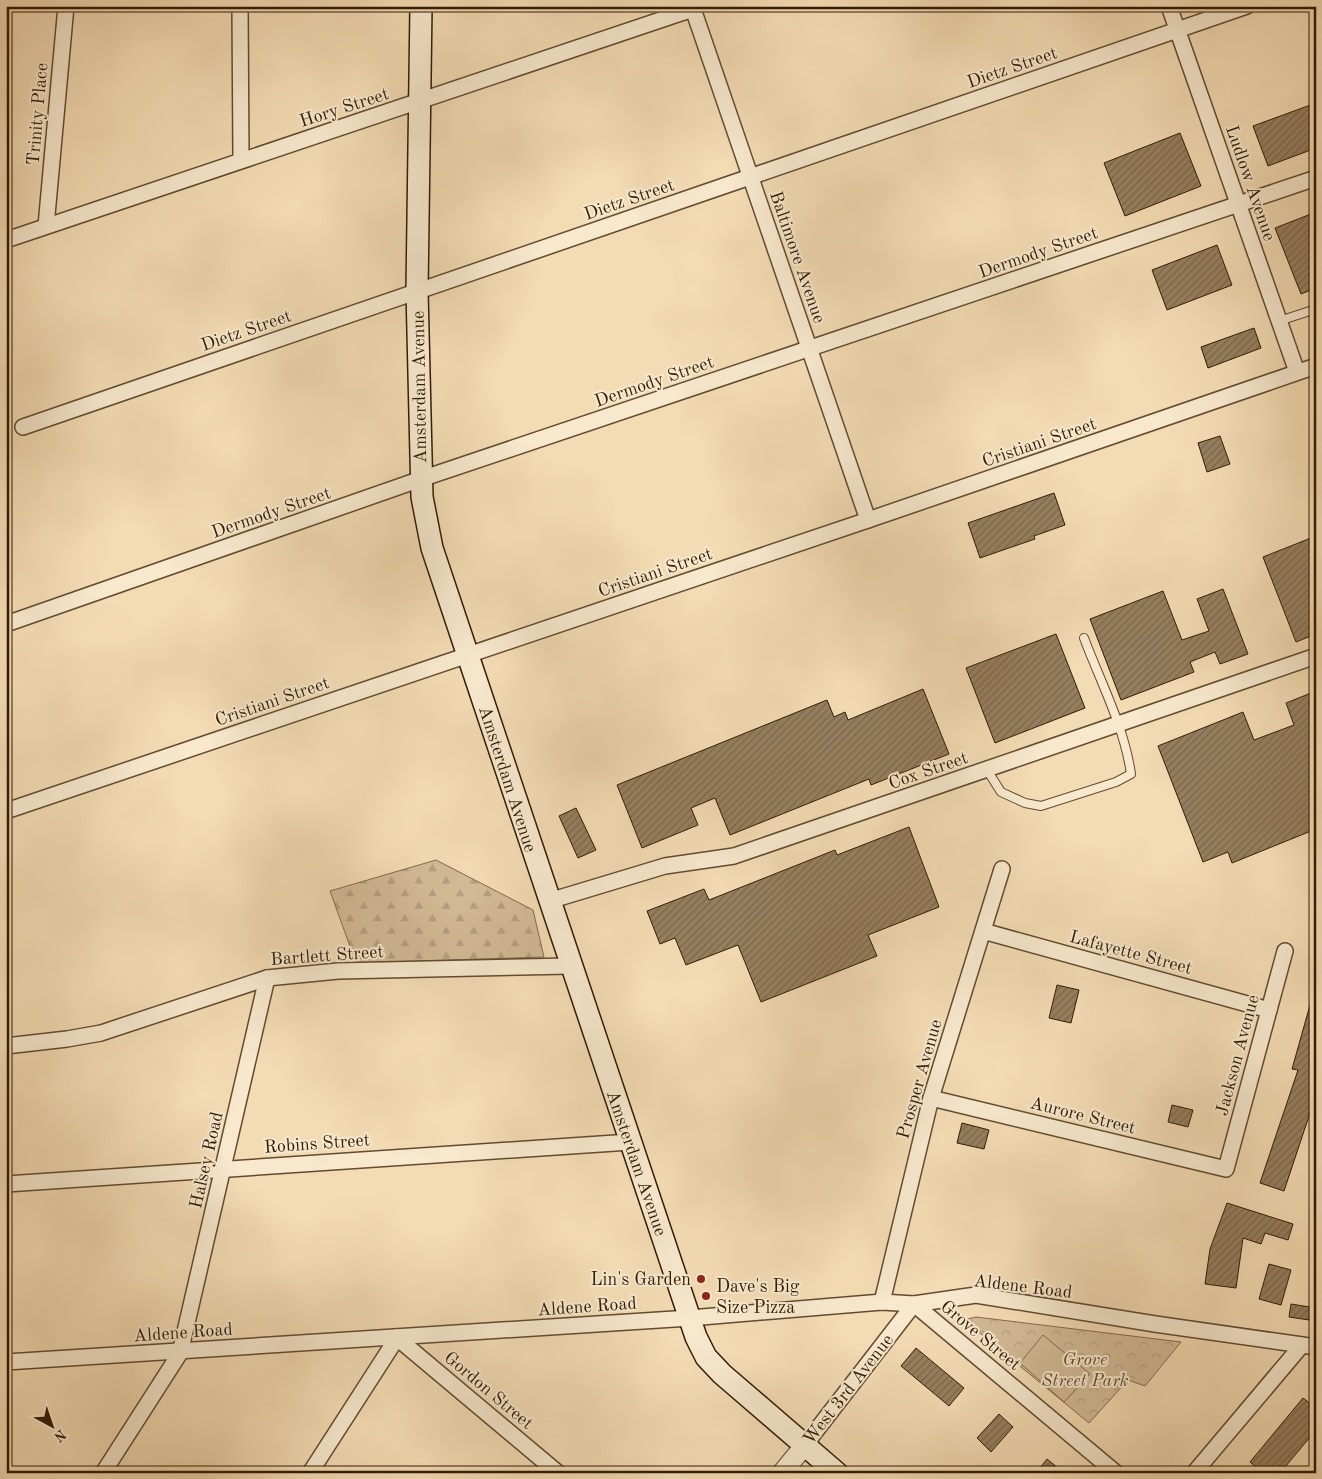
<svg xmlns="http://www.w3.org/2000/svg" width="1322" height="1479" font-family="'Old Standard TT',serif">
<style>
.forest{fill:url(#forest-firs);stroke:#826a4c}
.park{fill:url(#park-crowns);stroke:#826a4c}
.pitch{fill:#d2ba95;stroke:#826a4c}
.building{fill:url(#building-hatch);stroke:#311b04}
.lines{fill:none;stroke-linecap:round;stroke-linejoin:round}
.service-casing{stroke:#624b30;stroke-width:10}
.minor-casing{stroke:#624b30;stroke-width:18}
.tertiary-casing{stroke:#624b30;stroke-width:21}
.secondary-casing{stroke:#311b04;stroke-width:24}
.service{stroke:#f7e8ce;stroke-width:8}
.minor{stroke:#f7e8ce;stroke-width:15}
.tertiary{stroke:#f7e8ce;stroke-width:19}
.secondary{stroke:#f7e8ce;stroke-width:21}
.poi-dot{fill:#8f2418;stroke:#f7e8ce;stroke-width:2}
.labels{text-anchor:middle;stroke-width:4;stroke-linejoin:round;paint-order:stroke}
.street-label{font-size:18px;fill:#311b04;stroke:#f7e8ce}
.poi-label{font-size:18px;fill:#311b04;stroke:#f7e8ce;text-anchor:end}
.park-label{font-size:18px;font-style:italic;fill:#614b30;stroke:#f7e8ce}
</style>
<defs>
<pattern id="forest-firs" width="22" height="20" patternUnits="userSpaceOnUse" patternTransform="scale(1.25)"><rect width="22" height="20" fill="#d2ba95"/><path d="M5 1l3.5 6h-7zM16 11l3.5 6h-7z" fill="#b59f7f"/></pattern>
<pattern id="park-crowns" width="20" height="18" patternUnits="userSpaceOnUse" patternTransform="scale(1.25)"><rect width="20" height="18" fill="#d2ba95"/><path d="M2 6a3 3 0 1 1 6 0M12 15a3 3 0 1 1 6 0" fill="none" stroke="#b59f7f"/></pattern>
<pattern id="building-hatch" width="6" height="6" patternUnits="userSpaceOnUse" patternTransform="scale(1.25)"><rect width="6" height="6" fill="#967f5f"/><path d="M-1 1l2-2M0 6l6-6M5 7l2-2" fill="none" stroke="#7b674c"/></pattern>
</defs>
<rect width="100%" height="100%" fill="#f3dbb3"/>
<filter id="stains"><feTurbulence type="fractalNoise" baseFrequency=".004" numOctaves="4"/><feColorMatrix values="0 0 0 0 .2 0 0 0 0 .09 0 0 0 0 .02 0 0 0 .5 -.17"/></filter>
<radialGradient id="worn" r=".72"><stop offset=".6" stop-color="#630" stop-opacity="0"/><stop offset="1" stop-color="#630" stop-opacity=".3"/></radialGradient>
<polygon class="forest" points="436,860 533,910 544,957 356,963 330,891"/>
<polygon class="park" points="976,1317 1181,1342 1145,1386 1128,1380 1089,1423 964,1320"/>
<polygon class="pitch" points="1043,1335 1090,1374 1064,1402 1020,1363"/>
<g class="building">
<polygon points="1316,103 1316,148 1268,166 1253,126"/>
<polygon points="1180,133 1201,186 1125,216 1104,163"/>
<polygon points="1316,212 1316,288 1301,294 1275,228"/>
<polygon points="1217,245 1232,285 1167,310 1152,270"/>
<polygon points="1254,328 1261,348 1208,368 1201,347"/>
<polygon points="1220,436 1230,464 1207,472 1198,443"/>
<polygon points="1054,493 1065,525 1034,536 1035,539 980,558 968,523"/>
<polygon points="1316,536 1316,634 1296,642 1263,557"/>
<polygon points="1223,589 1248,654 1220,664 1215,652 1190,662 1194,672 1121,700 1090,619 1163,591 1182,640 1209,631 1197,599"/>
<polygon points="1056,634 1085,708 995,743 966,668"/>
<polygon points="923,689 949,754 871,785 869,779 730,835 715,798 691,808 698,825 642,848 617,785 827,700 834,717 845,712 848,720"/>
<polygon points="1316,691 1316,829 1232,863 1228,852 1203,862 1158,746 1243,712 1254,740 1294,725 1286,703"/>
<polygon points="576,808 596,850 578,858 559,816"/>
<polygon points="909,827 939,907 868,935 877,956 761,1002 738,945 686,965 675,938 660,944 647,911 704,889 709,900 835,850 837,855"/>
<polygon points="1057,985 1079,990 1071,1023 1049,1018"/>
<polygon points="1312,998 1316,998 1316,1095 1284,1191 1260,1183 1298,1070 1292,1069"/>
<polygon points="1172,1105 1193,1110 1188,1127 1168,1122"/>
<polygon points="962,1123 989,1130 984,1149 957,1143"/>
<polygon points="1227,1203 1293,1224 1288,1240 1265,1233 1261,1244 1243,1238 1236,1288 1205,1284 1210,1249"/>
<polygon points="1269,1264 1291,1270 1281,1305 1259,1299"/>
<polygon points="1291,1304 1316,1308 1316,1321 1289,1317"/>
<polygon points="916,1348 964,1388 949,1406 901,1366"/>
<polygon points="1303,1398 1316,1408 1316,1430 1280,1473 1263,1473 1250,1462"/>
<polygon points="999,1414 1013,1427 991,1452 977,1438"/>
<polygon points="1047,1459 1064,1473 1036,1473"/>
</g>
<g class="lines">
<g class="service-casing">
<g id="service">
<polyline points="1279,321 1316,309"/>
<path d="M987,770L1001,792L1025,803L1041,806L1116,782L1131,774C1124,726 1101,683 1084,638"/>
</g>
</g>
<g class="minor-casing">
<g id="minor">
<polyline points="240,6 241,160"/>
<polyline points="692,6 868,520"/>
<polyline points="1169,6 1297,372"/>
<polyline points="46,226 66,6"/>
<polyline points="6,240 693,9"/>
<polyline points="23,427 1247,6"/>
<polyline points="6,624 421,479 1316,178"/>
<polyline points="6,811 868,520 1316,366"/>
<polyline points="549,901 665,866 734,856 1316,656"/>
<polyline points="983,931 1269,1010"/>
<polyline points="6,1046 67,1039 101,1033 267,978 338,971 570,966"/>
<polyline points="931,1098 1226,1169 1285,951"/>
<polyline points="6,1184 630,1142"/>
<polyline points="882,1302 931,1098 1002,869"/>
<polyline points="6,1362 690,1318 882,1302 914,1304 976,1295 1155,1324 1316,1347"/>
<polyline points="805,1445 914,1304 1116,1473"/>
<polyline points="103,1473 180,1353 267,978"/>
<polyline points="310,1473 395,1341 396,1337 558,1473"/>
<polyline points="1194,1473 1302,1345"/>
</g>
</g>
<g class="tertiary-casing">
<polyline id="tertiary" points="782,1473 805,1445"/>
</g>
<g class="secondary-casing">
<polyline id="secondary" points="421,6 417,291 422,497 432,548 696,1337 706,1357 722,1374 837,1473"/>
</g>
<use href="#service" class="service"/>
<use href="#minor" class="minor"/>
<use href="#tertiary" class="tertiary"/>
<use href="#secondary" class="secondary"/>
</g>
<g class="poi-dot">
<circle cx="701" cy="1279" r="5"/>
<circle cx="706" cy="1296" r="5"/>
</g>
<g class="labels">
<g class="street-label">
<text transform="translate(1012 67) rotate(-19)" y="6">Dietz Street</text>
<text transform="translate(344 107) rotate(-18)" y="6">Hory Street</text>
<text transform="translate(37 114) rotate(-85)" y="6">Trinity Place</text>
<text transform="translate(1251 183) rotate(71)" y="6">Ludlow Avenue</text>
<text transform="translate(629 199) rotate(-19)" y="6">Dietz Street</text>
<text transform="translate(1038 252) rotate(-19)" y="6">Dermody Street</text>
<text transform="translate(798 257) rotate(71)" y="6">Baltimore Avenue</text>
<text transform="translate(246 330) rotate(-19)" y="6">Dietz Street</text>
<text transform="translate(654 381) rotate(-19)" y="6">Dermody Street</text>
<text transform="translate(419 387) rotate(-91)" y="6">Amsterdam Avenue</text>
<text transform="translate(1039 442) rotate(-19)" y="6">Cristiani Street</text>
<text transform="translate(271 512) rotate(-19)" y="6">Dermody Street</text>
<text transform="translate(655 572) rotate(-19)" y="6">Cristiani Street</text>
<text transform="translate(272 701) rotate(-19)" y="6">Cristiani Street</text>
<text transform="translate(928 770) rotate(-19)" y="6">Cox Street</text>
<text transform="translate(508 779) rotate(72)" y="6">Amsterdam Avenue</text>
<text transform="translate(1131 952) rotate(15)" y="6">Lafayette Street</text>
<text transform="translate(327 955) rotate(-4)" y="6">Bartlett Street</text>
<text transform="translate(1237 1055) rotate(-75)" y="6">Jackson Avenue</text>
<text transform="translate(919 1079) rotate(-74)" y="6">Prosper Avenue</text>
<text transform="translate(1083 1115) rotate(14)" y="6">Aurore Street</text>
<text transform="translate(317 1143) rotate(-4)" y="6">Robins Street</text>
<text transform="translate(206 1160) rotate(-77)" y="6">Halsey Road</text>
<text transform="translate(637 1163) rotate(71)" y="6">Amsterdam Avenue</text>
<text transform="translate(1023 1286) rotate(7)" y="6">Aldene Road</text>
<text transform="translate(587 1306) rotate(-4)" y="6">Aldene Road</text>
<text transform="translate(183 1332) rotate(-4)" y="6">Aldene Road</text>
<text transform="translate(981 1335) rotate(40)" y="6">Grove Street</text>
<text transform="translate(848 1389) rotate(-52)" y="6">West 3rd Avenue</text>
<text transform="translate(489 1390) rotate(40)" y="6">Gordon Street</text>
</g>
<g class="poi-label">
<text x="691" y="1285">Lin's Garden</text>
<text x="716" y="1292" text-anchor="start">Dave's Big<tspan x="716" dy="21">Size Pizza</tspan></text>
</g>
<g class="park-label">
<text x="1085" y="1365">Grove<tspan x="1085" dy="21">Street Park</tspan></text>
</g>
</g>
<rect width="1322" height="1479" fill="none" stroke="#f3dbb3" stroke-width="25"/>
<rect x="8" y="8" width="1307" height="1464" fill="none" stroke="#311b04" stroke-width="2.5"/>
<rect x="12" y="12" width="1297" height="1454" fill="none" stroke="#311b04"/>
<g transform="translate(52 1426) rotate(140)" stroke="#f7e8ce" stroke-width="4" paint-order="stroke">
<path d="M0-4L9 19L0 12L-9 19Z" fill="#311b04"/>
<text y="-8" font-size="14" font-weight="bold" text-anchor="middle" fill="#311b04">N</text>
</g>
<rect width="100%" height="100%" filter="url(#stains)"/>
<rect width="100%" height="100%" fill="url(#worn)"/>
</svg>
